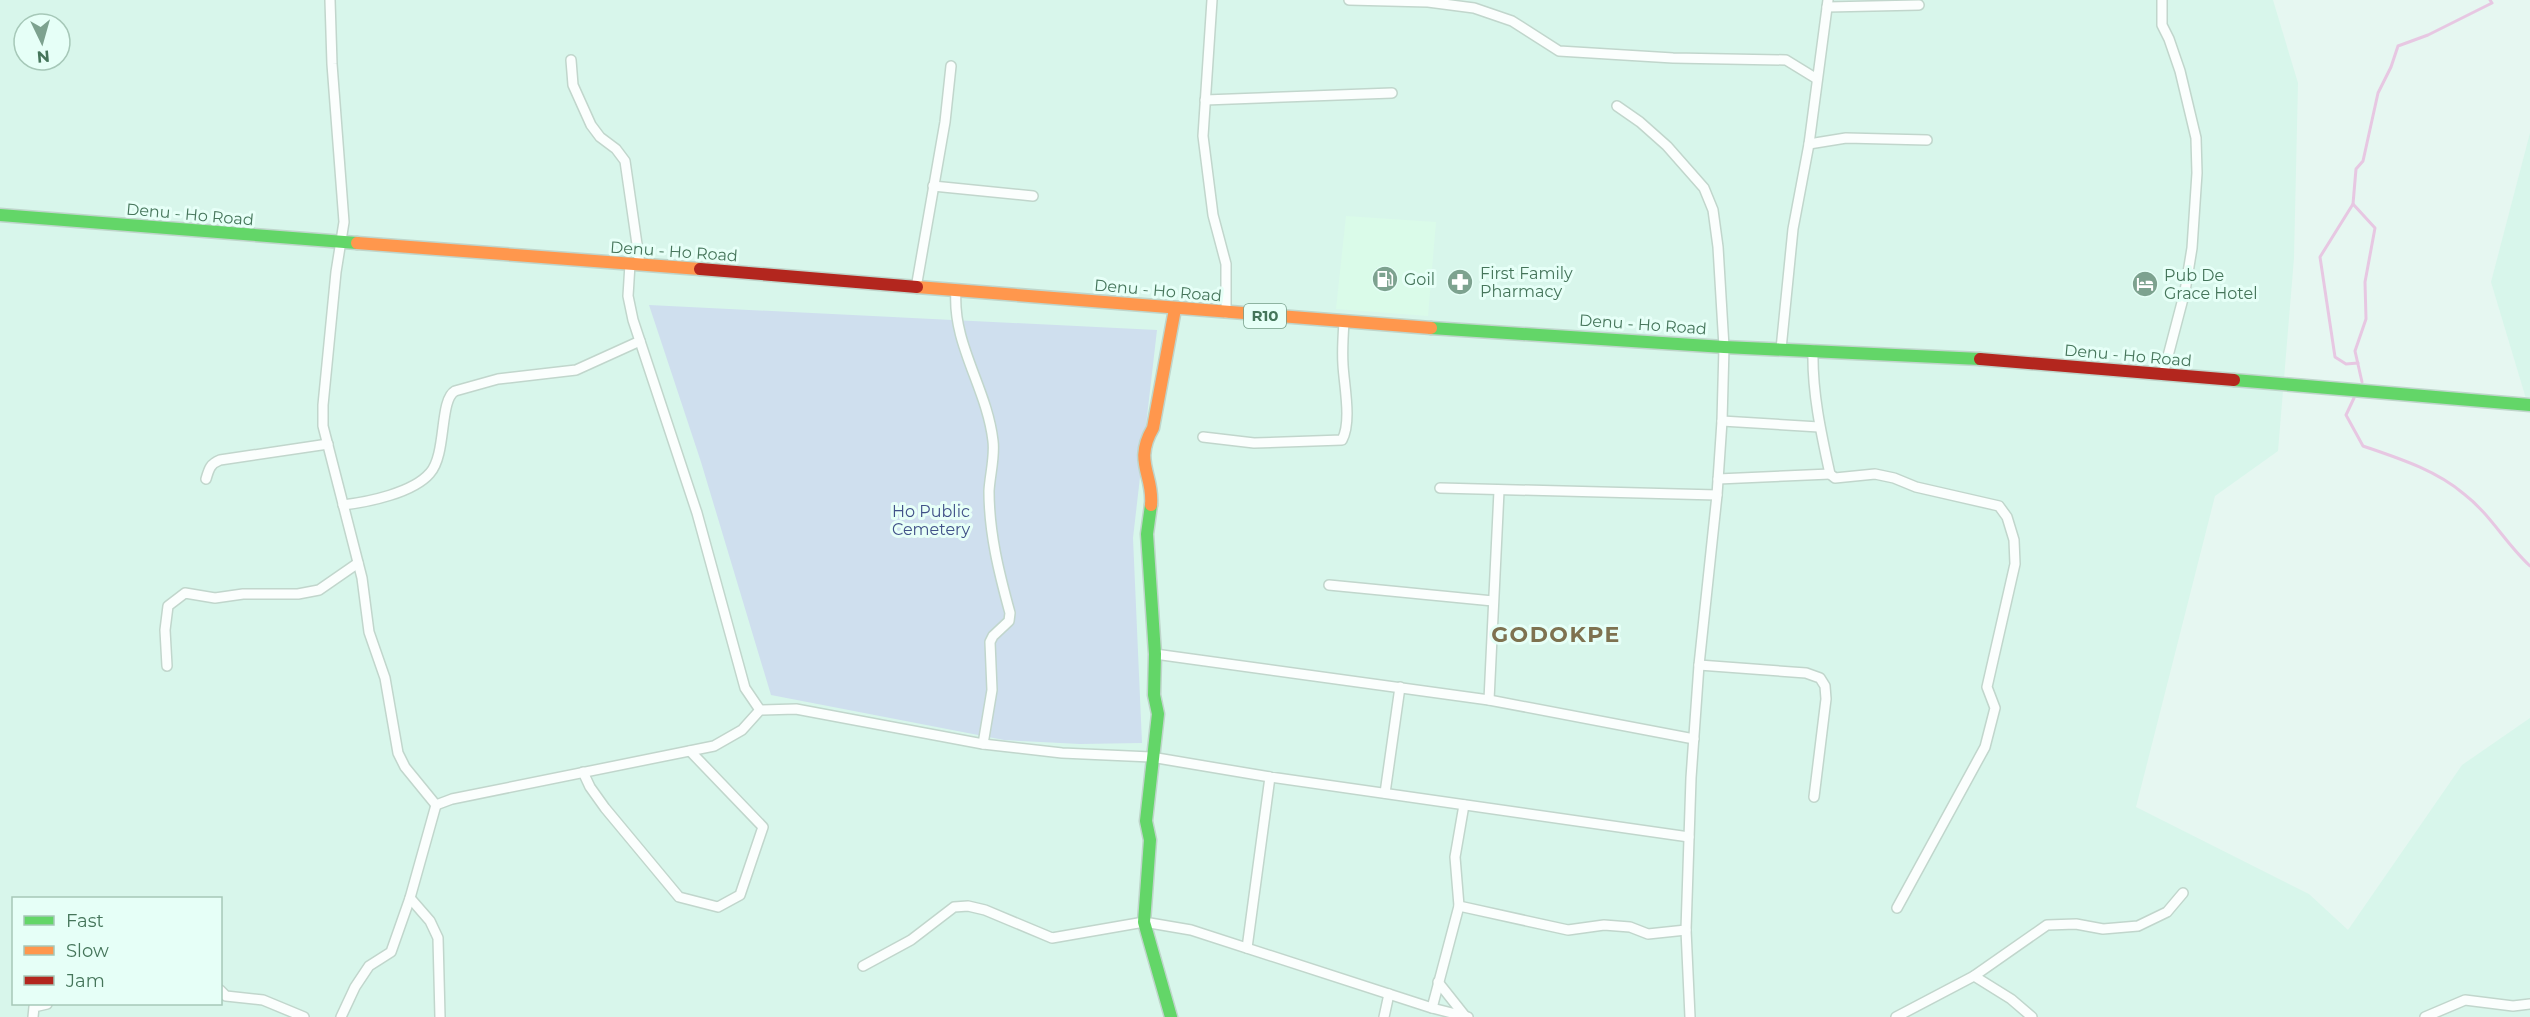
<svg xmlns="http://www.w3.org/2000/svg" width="2530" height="1017" font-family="Montserrat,sans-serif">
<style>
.residential{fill:#d8f6eb;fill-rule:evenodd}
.commercial{fill:#dafbe9}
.green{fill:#cfdfee}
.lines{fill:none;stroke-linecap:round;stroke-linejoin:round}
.stream{stroke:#e7c7e2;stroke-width:3}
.street-casing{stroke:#c1d6cc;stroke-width:12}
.fast-casing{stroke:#bfd5cb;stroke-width:15}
.slow-casing{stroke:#bfd5cb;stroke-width:15}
.jam-casing{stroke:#bfd5cb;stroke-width:15}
.street{stroke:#fbfefd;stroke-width:9}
.fast{stroke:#63d668;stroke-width:12}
.slow{stroke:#ff974d;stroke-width:12}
.jam{stroke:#b3261e;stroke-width:12}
.labels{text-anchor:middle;stroke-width:6;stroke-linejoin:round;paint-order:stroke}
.shield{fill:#e6fff7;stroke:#759e89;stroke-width:1.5}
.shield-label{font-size:15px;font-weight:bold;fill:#45755a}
.street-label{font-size:16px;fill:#45755a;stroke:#e6fff7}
.poi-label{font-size:16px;fill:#45755a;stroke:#e6fff7;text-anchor:start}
.park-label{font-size:16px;fill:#415188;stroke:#e6fff7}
.district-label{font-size:22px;font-weight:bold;letter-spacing:1.5px;fill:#7e7250;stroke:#e6fff7}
</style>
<rect width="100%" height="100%" fill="#e6f7f1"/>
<g class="residential">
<path d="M0,0H2273L2298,83L2294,258L2278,451L2215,496L2136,807L2309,894L2348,930L2462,765L2530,718V1017H0ZM24,24H60V60H24ZM14,898H220V1004H14Z"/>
<polygon points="2530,133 2530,412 2491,282"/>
</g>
<polygon class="commercial" points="1346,216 1436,222 1428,316 1336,309"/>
<polygon class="green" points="649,305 1157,330 1133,538 1142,743 1080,744 1004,740 771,695 701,462"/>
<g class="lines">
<g class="stream">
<polyline points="2353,204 2320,257 2335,357 2346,364 2358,363"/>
<polyline points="2362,382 2355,351 2366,319 2365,282 2375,228 2353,204 2356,169 2363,161 2378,93 2391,67 2398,46 2428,35 2492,3 2490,0"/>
<path d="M2354,398L2346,415L2363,446C2398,458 2436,470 2464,494C2490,514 2506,544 2530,566"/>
</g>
<g class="street-casing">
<g id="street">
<polyline points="330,0 332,64 344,222 336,272 323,405 323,426 362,578 369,632 385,678 398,753 405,767 436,805"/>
<polyline points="1212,0 1203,136 1213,215 1226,264 1226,313"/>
<polyline points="1349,0 1428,2 1474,8 1512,21 1559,51 1673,58 1786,60 1817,79"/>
<polyline points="2162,0 2162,25 2169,39 2180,71 2196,138 2197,173 2192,248 2185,291 2163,375"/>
<polyline points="1827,7 1919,5"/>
<polyline points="571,60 573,85 591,125 600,137 616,149 625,161 640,265"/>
<polyline points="1205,100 1392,93"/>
<polyline points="1617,106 1640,122 1667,146 1704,188 1713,210 1718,247 1724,347 1722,421 1717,495 1699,665 1691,778 1686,930 1690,1017"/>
<polyline points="1809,144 1846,138 1927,140"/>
<polyline points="933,186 1033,196"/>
<polyline points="630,264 628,296 633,320 697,513 745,688 760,710"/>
<polyline points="916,288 945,122 951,66"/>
<path d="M956,291C952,344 987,388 993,441C995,457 990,474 989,491C989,533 999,573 1010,613L1009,621L993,636L990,642L992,690L983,744"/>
<polyline points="1781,349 1793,229 1809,144 1828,0"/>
<path d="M1813,350C1812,392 1821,433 1830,474L1835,478L1875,474L1894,478L1916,487L1999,506L2007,517L2014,540L2015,564L1987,687L1995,708L1985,747L1897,908"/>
<polyline points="1722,421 1819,427"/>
<path d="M1203,437L1254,443L1342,440C1352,422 1344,385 1343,365C1342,350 1343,336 1344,322"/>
<path d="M206,479C209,469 210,464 220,460L328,444"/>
<polyline points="1718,479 1830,474"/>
<polyline points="1440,488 1717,495"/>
<path d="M343,505C368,502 413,493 430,473C447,454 439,400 455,391L498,379L576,370L640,341"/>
<polyline points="1329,585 1493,601"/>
<polyline points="1155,654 1489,700 1694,739"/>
<polyline points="1699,665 1806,673 1820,678 1825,686 1826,699 1814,797"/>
<polyline points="167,666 165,630 168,606 185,593 215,598 243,594 298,594 319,590 358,563"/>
<polyline points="1489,700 1499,491"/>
<polyline points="583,772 590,787 605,808 679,897 718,907 740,895 763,827 690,751"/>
<polyline points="1385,793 1400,687"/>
<polyline points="436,805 452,799 714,746 742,730 760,710 796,709 983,744 1062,753 1151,757 1270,777 1689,837"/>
<polyline points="1464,805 1455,857 1459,906 1568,930 1604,925 1630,927 1648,934 1686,930"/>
<polyline points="410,898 430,921 438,938 440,1017"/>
<polyline points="1247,948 1270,777"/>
<polyline points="863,966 911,940 954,907 968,906 985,910 1052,938 1144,922 1191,930 1432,1008 1468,1017"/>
<polyline points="1974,976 2011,999 2032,1017"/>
<polyline points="1438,982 1465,1016"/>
<polyline points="220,990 226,996 263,1000 304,1017"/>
<polyline points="1432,1008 1459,906"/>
<polyline points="33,1017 34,1007 47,1004"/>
<polyline points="341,1017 355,987 369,966 391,952 410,898 436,805"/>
<polyline points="1384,1017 1389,994"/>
<polyline points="1896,1017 1974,976 2047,925 2076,924 2103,929 2138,926 2167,912 2183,893"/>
<polyline points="2425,1017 2465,1000 2513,1006 2530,1004"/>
</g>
</g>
<g class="fast-casing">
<g id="fast">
<polyline points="0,215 357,243"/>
<polyline points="1431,328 1724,347 1980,359"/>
<polyline points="2234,380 2530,405"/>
<polyline points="1151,505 1147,534 1155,654 1154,695 1158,714 1146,821 1150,840 1144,922 1171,1017"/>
</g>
</g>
<g class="slow-casing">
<g id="slow">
<polyline points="357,243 700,269"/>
<polyline points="917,287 1431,328"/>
<path d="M1151,505C1154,475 1133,462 1153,428L1175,309"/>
</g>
</g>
<g class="jam-casing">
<g id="jam">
<polyline points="700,269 917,287"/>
<polyline points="1980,359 2234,380"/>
</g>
</g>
<use href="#street" class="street"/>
<use href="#fast" class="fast"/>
<use href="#slow" class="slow"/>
<use href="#jam" class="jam"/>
</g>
<defs>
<g id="fuel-disc" transform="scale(1.35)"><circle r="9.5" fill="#7da28f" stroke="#e6fff7"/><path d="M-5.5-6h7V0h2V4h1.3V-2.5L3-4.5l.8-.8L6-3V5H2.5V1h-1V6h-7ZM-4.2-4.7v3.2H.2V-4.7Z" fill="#fff"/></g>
<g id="pharmacy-disc" transform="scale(1.35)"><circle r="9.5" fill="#7da28f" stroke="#e6fff7"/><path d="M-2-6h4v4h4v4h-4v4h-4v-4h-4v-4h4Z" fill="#fff"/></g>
<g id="hotel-disc" transform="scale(1.35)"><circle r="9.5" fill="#7da28f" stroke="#e6fff7"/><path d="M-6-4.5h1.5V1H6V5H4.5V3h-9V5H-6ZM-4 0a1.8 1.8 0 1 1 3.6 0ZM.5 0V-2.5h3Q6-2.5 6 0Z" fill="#fff"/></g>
</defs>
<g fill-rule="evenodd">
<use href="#fuel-disc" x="1385" y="279"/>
<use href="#pharmacy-disc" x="1460" y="282"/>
<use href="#hotel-disc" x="2145" y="284"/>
</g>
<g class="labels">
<rect class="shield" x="1244" y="304" width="42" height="24" rx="4.5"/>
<g class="shield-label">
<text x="1265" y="321">R10</text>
</g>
<g class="street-label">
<text transform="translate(190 214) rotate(5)" y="6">Denu - Ho Road</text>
<text transform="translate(674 251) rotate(4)" y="6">Denu - Ho Road</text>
<text transform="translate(1158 290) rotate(5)" y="6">Denu - Ho Road</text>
<text transform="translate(1643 324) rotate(4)" y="6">Denu - Ho Road</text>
<text transform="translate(2128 355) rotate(5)" y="6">Denu - Ho Road</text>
</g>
<g class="poi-label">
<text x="1480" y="279">First Family<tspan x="1480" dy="18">Pharmacy</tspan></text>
<text x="2164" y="281">Pub De<tspan x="2164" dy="18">Grace Hotel</tspan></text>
<text x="1404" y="285">Goil</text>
</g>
<g class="park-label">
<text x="931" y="517">Ho Public<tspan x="931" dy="18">Cemetery</tspan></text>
</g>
<g class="district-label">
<text x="1556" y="642">GODOKPE</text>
</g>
</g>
<rect x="12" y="897" width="210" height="108" fill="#e6fff7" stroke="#a6c8b8" stroke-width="1.5"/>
<rect x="24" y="916" width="30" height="9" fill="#63d668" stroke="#a6c8b8" stroke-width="1.5"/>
<text x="66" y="927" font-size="18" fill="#45755a">Fast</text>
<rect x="24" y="946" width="30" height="9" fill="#ff974d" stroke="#a6c8b8" stroke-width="1.5"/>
<text x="66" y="957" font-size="18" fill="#45755a">Slow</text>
<rect x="24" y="976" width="30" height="9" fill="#b3261e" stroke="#a6c8b8" stroke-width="1.5"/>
<text x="66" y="987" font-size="18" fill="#45755a">Jam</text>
<g transform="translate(42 42) rotate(175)"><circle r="28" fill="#e6fff7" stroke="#a6c8b8" stroke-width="1.5"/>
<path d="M0-4.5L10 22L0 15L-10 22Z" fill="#7da28f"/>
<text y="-9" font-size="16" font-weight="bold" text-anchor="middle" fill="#45755a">N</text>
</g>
</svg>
